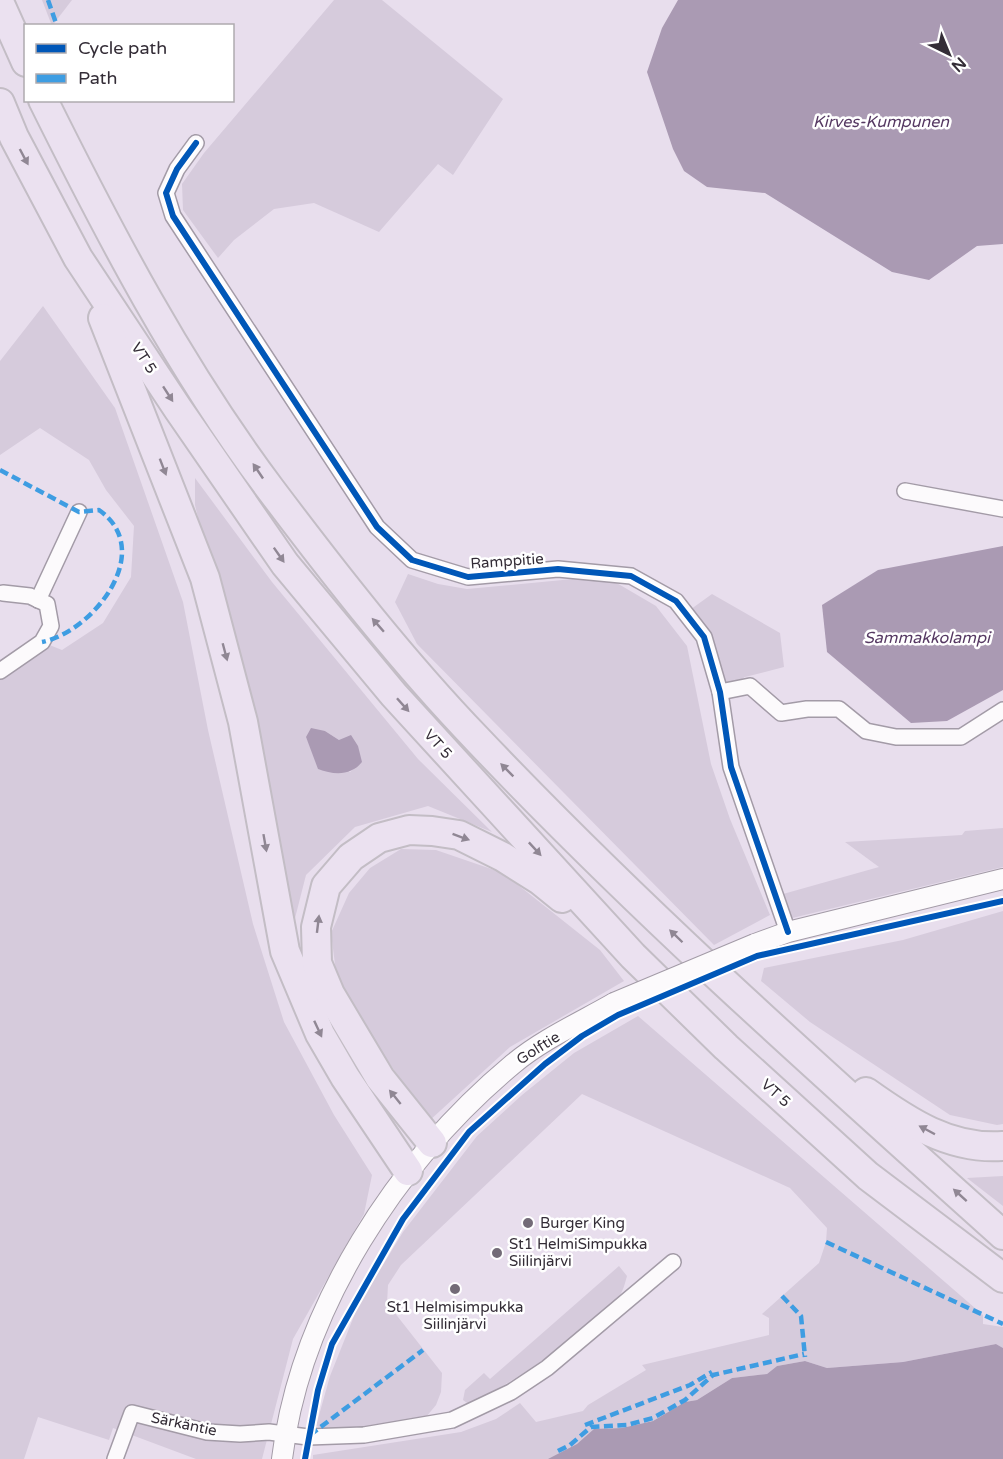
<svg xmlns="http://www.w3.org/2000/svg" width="1003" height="1459" font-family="'Varela Round',sans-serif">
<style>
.green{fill:#d6cbdc;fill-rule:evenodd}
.water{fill:#aa9ab3}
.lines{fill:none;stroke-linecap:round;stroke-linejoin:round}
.minor-casing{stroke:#a39ba7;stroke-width:18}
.tertiary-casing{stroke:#a39ba7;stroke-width:22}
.motorway-casing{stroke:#c3bdc5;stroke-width:32}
.minor{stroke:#fcfafc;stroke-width:15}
.tertiary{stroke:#fcfafc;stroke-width:20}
.motorway{stroke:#ebe1f0;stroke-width:28}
.tertiary-bridge-casing{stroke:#a39ba7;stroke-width:22;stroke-linecap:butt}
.tertiary-bridge{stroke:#fcfafc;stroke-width:20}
.quiet{stroke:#3e9de2;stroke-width:4.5;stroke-dasharray:9 4.5;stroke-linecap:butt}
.cycleway-casing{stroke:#fff;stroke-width:10}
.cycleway{stroke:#0057b8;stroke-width:6}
.oneway{fill:#908794}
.poi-dot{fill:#736b77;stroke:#fff;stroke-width:2}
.labels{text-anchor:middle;stroke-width:5;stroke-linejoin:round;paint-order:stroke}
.street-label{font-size:15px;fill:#342d37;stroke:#fff}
.poi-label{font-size:15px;fill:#342d37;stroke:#fff;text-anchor:start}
.water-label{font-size:16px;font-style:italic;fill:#553862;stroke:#fff}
</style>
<rect width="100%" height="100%" fill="#e8deed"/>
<g class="green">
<polygon points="42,0 72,0 52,26"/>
<polygon points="334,0 382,0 503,99 453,175 438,164 379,232 314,203 274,209 234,240 218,258 183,210 182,184 204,153"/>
<polygon points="43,306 115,408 183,602 208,730 253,924 284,1022 334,1115 372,1175 364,1214 293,1339 262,1459 196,1459 113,1428 109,1440 38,1417 24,1459 0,1459 0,671 42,642 62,650 103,623 131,577 134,526 106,490 89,460 40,428 0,455 0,361"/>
<path d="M195,478L272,582L418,759L492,832L428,806L355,827L306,875L293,926L285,875L195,505ZM325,731L339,740L362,762L350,772L313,751L306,737Z"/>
<polygon points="408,574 438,584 467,589 573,579 615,582 656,606 687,646 711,764 730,819 770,915 714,945 417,644 395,602"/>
<polygon points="712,594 780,633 784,667 745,677 720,692 687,612"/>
<polygon points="1003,828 1003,867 784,920 776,896 879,867 845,842 962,835 965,831"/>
<polygon points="401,849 436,850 503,873 600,950 624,981 510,1047 429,1121 346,1000 336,972 331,933 349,893 370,868"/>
<polygon points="1003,911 1003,1124 997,1125 950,1115 810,1022 761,981 764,968 903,940"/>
<polygon points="638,1016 983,1315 983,1324 1003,1327 1003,1348 996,1344 903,1362 827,1368 805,1361 777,1366 767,1374 732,1378 697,1400 685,1402 653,1421 622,1428 608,1428 587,1459 313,1459 313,1455 461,1432 496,1419 520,1403 536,1422 583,1411 588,1405 646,1370 642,1365 769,1335 769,1318 762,1314 819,1263 826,1242 827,1228 790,1188 582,1094 401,1265 388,1285 387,1303 442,1373 441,1392 436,1405 426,1417 413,1421 335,1432 316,1426 330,1376 358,1306 403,1232 477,1136 522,1095 574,1053"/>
<polygon points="1003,1176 1003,1206 967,1178"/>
<path d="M619,1266L627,1276C625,1283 623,1292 618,1298C591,1328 505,1391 467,1403L463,1400L465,1390L484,1373L490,1379Z"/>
</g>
<g class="water">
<polygon points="678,0 1003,0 1003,244 977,246 929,280 892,272 765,193 707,187 684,171 673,149 647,72 662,28"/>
<polygon points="1003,546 1003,690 947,721 911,723 827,652 822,605 878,570"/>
<path d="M311,728L325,731L339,740L351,735L358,746L362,762C351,776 334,775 318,769L306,737Z"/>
<polygon points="996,1344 1003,1348 1003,1459 548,1459 577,1444 594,1429 622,1428 653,1421 685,1402 697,1400 732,1378 767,1374 777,1366 805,1361 827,1368 903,1362"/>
</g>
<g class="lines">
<g class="minor-casing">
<g id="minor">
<polyline points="196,143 177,169 166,193 173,216 377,527 412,560 468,577 558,569 631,576 676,601 704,637 720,692 731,767 788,932"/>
<polyline points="905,491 1003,509"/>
<polyline points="38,600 79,512"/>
<polyline points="0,671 42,642 51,626 47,604 30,596 3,593"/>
<polyline points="720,692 750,686 781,713 807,709 839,709 866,731 896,737 961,737 1003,710"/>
<polyline points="115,1459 132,1413 207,1432 240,1434 269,1432 308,1437 364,1435 452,1420 511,1392 547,1368 673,1262"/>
</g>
</g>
<g class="tertiary-casing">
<g id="tertiary">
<polyline points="755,944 788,932 1003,879"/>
<path d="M282,1459C300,1308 398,1160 513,1064C543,1039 581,1022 614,1003"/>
</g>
</g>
<g class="motorway-casing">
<g id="motorway">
<polyline points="0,4 26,62"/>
<path d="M43,100C110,235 180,369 271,490C335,575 403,662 477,739C643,914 824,1074 1003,1235"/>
<polyline points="0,103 14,137 78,258 178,409 285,564 394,695 633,956 726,1047 868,1176 1003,1278"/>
<polyline points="103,318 205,578 243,722 285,951 320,1034 345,1077 408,1171"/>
<path d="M866,1092C908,1122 950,1150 1003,1146"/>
<polyline points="432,1143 380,1078 330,994 317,963 316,927 326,886 351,857 379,838 409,830 432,831 459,835 503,857 541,881 562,898"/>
</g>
</g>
<use href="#minor" class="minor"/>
<use href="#tertiary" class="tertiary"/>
<use href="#motorway" class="motorway"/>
<g class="tertiary-bridge-casing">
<polyline id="tertiary-bridge" points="614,1003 755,944"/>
</g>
<use href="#tertiary-bridge" class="tertiary-bridge"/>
<g class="quiet">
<polyline points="48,0 57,26"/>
<path d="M0,470L79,512L99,510C157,551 93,632 42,642"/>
<polyline points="826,1242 1003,1324"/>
<polyline points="782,1296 801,1316 805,1357"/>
<polyline points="585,1425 690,1385 712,1372"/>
<polyline points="310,1435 423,1350"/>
<polyline points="558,1451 570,1445 591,1427 627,1425 653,1418 685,1400 713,1375 804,1354"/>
</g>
<g class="cycleway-casing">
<g id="cycleway">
<polyline points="196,143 177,169 166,193 173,216 377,527 412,560 468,577 558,569 631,576 676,601 704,637 720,692 731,767 788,932"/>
<polyline points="305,1459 318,1390 332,1344 403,1219 469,1132 545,1064 582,1036 618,1015 757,956 1003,901"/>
</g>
</g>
<use href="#cycleway" class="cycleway"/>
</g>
<defs><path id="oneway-solid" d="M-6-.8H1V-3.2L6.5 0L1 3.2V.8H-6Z" transform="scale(1.5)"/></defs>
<g class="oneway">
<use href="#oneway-solid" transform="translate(24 157) rotate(62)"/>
<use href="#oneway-solid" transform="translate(168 394) rotate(57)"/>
<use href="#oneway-solid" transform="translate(163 467) rotate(69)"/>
<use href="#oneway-solid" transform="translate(258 471) rotate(-124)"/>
<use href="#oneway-solid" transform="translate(279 555) rotate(55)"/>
<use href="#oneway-solid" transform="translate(378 625) rotate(-131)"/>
<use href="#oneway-solid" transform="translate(225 652) rotate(75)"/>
<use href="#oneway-solid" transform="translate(403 705) rotate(48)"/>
<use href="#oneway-solid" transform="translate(507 770) rotate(-135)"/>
<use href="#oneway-solid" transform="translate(461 837) rotate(20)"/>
<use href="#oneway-solid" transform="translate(265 843) rotate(80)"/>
<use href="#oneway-solid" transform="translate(535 849) rotate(47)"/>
<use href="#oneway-solid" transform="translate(318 924) rotate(-83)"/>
<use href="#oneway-solid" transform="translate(676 936) rotate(-136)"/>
<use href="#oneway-solid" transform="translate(318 1029) rotate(65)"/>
<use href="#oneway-solid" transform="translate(395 1097) rotate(-129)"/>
<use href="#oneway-solid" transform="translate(927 1130) rotate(-152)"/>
<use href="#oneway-solid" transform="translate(960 1195) rotate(-138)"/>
</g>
<g class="poi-dot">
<circle cx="528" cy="1223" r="6"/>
<circle cx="497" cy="1253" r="6"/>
<circle cx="455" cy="1289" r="6"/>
</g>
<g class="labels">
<g class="street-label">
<text transform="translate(144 358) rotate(57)" y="5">VT 5</text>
<text transform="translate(507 561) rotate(-4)" y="5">Ramppitie</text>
<text transform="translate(438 744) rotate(48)" y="5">VT 5</text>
<text transform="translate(538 1048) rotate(-32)" y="5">Golftie</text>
<text transform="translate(776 1093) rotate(42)" y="5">VT 5</text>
<text transform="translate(184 1424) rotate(12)" y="5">Särkäntie</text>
</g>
<g class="poi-label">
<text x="540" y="1228">Burger King</text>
<text x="509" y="1249">St1 HelmiSimpukka<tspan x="509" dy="17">Siilinjärvi</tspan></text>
<text x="455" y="1312" text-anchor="middle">St1 Helmisimpukka<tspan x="455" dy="17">Siilinjärvi</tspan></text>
</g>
<g class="water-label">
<text x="881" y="127">Kirves-Kumpunen</text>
<text x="927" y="643">Sammakkolampi</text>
</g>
</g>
<rect x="24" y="24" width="210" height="78" fill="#ffffff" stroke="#aeabaf" stroke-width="1.5"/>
<rect x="36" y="44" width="30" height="9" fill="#0057b8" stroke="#aeabaf" stroke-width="1.5"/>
<text x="78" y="54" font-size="18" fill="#342d37">Cycle path</text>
<rect x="36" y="74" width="30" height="9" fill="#3e9de2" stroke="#aeabaf" stroke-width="1.5"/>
<text x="78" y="84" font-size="18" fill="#342d37">Path</text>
<g transform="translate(949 54) rotate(137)" stroke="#ffffff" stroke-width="4.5" paint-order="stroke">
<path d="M0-4.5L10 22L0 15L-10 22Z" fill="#342d37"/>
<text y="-9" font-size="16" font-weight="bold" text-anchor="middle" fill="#342d37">N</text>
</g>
</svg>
